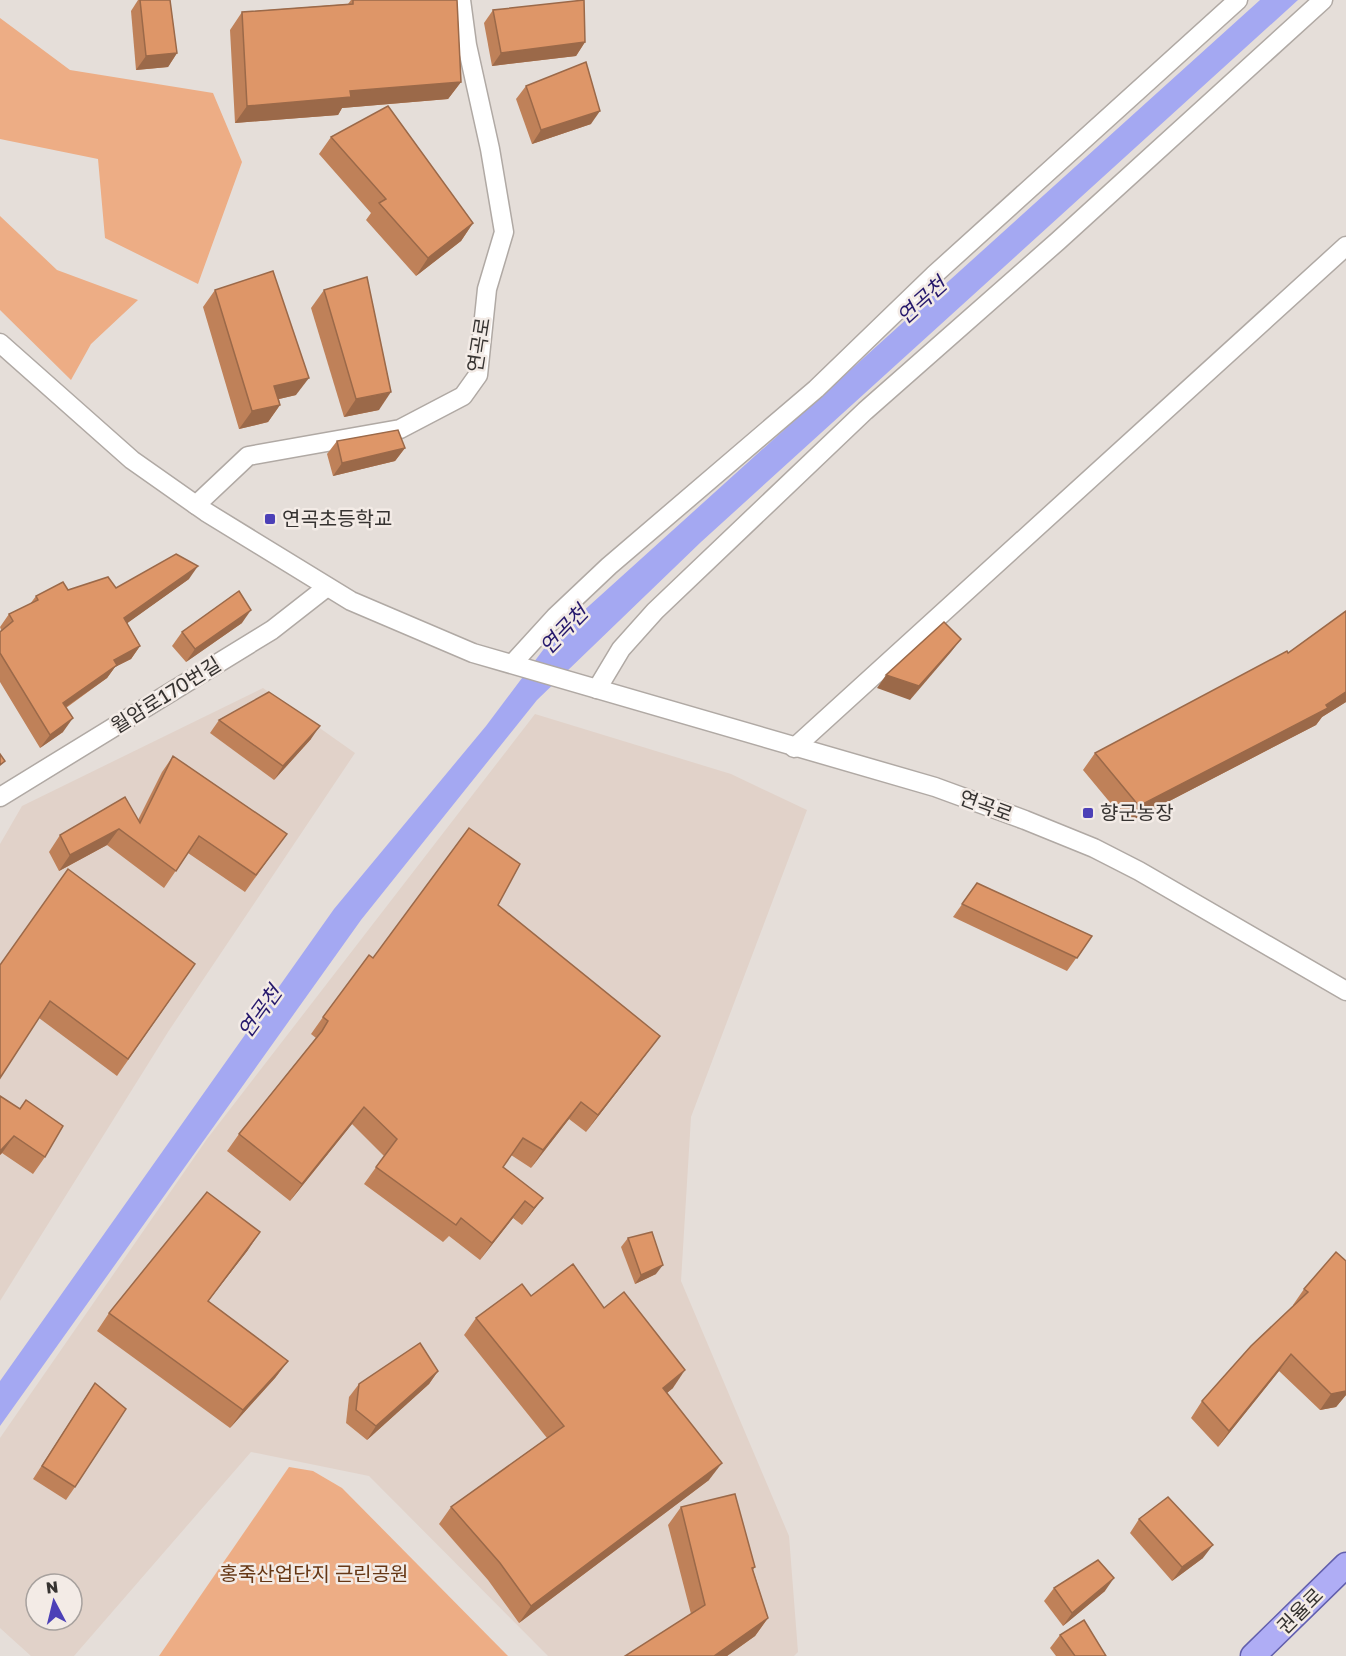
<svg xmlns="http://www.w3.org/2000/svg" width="1346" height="1656" font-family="'Golos Text','Noto Sans KR',sans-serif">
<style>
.built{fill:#e1d2c9;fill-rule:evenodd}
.green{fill:#edad85}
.water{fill:#a4a8f2}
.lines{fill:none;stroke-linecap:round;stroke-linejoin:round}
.minor-casing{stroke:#b0a9a4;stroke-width:21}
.major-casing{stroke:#625fac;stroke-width:27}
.minor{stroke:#fff;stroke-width:18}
.major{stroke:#afadf5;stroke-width:24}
.wall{fill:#bf8159}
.shaded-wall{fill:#9b6949}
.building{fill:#de9668;stroke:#9b6949;stroke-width:1.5}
.poi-dot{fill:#4c40b7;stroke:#f3ebe6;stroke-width:2}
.labels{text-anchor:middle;stroke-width:5;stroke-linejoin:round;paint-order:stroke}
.street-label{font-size:20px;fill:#363331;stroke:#f3ebe6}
.poi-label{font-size:20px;fill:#363331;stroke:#f3ebe6;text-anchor:start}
.park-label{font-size:20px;fill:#663715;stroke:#f3ebe6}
.water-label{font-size:21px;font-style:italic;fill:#25186c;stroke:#f3ebe6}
</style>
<rect width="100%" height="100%" fill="#e5ded9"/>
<g class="built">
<polygon points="263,688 355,753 168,1032 0,1301 0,844 22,806"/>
<path d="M535,714L731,774L807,810L691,1117L681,1281L789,1536L798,1652L794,1656H548L369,1476L251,1452L74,1656H31L0,1628V1438L207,1139ZM36,1584H72V1620H36Z"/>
</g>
<g class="green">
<polygon points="0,18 70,70 213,93 242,162 198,284 105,238 98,159 0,139"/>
<polygon points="0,216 57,270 138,300 91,344 71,380 0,310"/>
<polygon points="289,1467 313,1471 342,1488 508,1656 159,1656"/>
</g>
<polygon class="water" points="1260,0 1298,0 701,542 537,700 361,920 0,1426 0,1381 334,909 486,726 549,642"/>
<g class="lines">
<g class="minor-casing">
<g id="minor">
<polyline points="0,343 132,460 206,512 351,601 473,653 935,787 1025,820 1094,848 1139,871 1346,991"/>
<polyline points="196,505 248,456 400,429 463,396 478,375 487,289 504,232 490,149 467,45 461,0"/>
<polyline points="513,663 555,617 609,566 816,389 934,275 1238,0"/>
<polyline points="597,689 621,649 655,611 865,411 1058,241 1323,0"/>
<polyline points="794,748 1346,246"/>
<polyline points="0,797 272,630 327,587"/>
</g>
</g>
<g class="major-casing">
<polyline id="major" points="1253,1656 1346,1565"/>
</g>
<use href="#minor" class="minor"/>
<use href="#major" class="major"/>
</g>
<g class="wall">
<polygon points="138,0 170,0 177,53 168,67 136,70 131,11"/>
<polygon points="351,0 457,0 461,82 448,99 342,108 338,115 235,123 230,30 242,12 348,4"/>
<polygon points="493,10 585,42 576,56 492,66 484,23"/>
<polygon points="526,86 591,124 532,144 516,99"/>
<polygon points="331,137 473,223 461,241 416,276 366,220 371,213 319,154"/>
<polygon points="215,290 296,395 279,399 280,405 268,422 239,429 203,307"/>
<polygon points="324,290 379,410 344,417 311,308"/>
<polygon points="337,441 405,448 395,461 333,476 327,454"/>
<polygon points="189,579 127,623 140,646 131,659 115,667 107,678 66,708 63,732 40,748 0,682 0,632 1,630 0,627 9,614 30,604 36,596 68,590 116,588"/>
<polygon points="1346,611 1346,702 1322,717 1316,725 1127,823 1083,770 1095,753 1288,653"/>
<polygon points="242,623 186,662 172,646 182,632"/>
<polygon points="219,720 311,739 274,780 210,733"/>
<polygon points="173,756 275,850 245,892 188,853 164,888 107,845 59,871 49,852 60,835 138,820 162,772"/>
<polygon points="977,883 1092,936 1067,971 953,917"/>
<polygon points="498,905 647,1053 586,1132 569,1119 531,1168 511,1155 503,1167 543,1198 522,1225 513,1218 480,1260 449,1236 443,1242 364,1184 384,1156 352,1124 290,1201 227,1151 239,1134 316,1038 311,1034 323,1017 373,958"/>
<polygon points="195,964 117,1076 39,1018 0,965"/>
<polygon points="0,1096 19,1109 26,1100 45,1157 33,1174 2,1153 0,1155"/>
<polygon points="628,1238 656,1274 635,1284 621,1247"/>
<polygon points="248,1250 208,1301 288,1361 275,1378 230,1428 97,1331 109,1313"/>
<polygon points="1346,1261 1346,1395 1336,1407 1320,1410 1279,1371 1218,1447 1191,1418 1202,1401 1293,1306 1293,1305 1304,1289"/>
<polygon points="531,1296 604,1308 673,1388 667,1393 709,1480 519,1623 488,1580 439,1524 451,1507 547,1438 464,1335 476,1318"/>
<polygon points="438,1371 429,1384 367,1440 346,1423 349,1397 359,1384"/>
<polygon points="95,1383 75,1487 66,1500 33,1479"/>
<polygon points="681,1507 755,1567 753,1570 768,1618 755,1636 727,1656 625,1656 691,1614 668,1525"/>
<polygon points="1139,1519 1203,1558 1172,1581 1130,1533"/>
<polygon points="1054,1588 1105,1591 1063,1626 1044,1601"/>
<polygon points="1060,1635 1106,1656 1056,1656 1050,1648"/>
</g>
<g class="shaded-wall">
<polygon points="585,42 576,56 492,66 501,53"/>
<polygon points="177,53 168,67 136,70 146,56"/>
<polygon points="461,82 448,99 342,108 338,115 235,123 247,106 350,91"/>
<polygon points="600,111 591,124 532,144 541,130"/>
<polygon points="473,223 461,241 416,276 428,258"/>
<polygon points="309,378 296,395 262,403 274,386"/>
<polygon points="391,392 379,410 344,417 356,399"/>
<polygon points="280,405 268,422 239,429 252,411"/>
<polygon points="405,448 395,461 333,476 342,463"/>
<polygon points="198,566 189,579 115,632 124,618"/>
<polygon points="251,610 242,623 186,662 195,649"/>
<polygon points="961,639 951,652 910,700 877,688 886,675"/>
<polygon points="140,646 131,659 115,667 107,678 53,716 63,703 114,660"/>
<polygon points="1346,692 1346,702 1322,717 1316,725 1127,823 1139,806 1326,705"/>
<polygon points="73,718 63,732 40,748 50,735"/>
<polygon points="320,726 311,739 274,780 283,766"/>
<polygon points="119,829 107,845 59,871 70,855"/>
<polygon points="660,1036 647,1053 586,1132 598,1115"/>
<polygon points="581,1102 569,1119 531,1168 543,1150"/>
<polygon points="364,1107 352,1124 290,1201 302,1184"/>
<polygon points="14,1136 2,1153 0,1155 0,1151"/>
<polygon points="543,1198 530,1215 522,1225 534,1208"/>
<polygon points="525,1201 513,1218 480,1260 492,1243"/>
<polygon points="260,1232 248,1250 195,1318 208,1301"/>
<polygon points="663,1265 656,1274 635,1284 641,1275"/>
<polygon points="1291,1354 1279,1371 1218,1447 1229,1431"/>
<polygon points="288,1361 275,1378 230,1428 243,1410"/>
<polygon points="685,1370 673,1388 651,1406 663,1388"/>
<polygon points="438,1371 429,1384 367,1440 376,1426"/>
<polygon points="1346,1391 1346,1395 1336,1407 1320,1410 1331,1394"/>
<polygon points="722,1463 709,1480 519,1623 531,1606"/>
<polygon points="1213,1545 1203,1558 1172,1581 1182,1567"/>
<polygon points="1114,1578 1105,1591 1063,1626 1072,1613"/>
<polygon points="768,1618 755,1636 727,1656 714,1656"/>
</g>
<g class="building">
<polygon points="140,0 170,0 177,53 146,56"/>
<polygon points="353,0 457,0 461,82 350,91 351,97 247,106 242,12 353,4"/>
<polygon points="584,0 585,42 501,53 493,10"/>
<polygon points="586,62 600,111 541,130 526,86"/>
<polygon points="388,106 473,223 428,258 379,203 386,199 331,137"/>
<polygon points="273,271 309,378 274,386 280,405 252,411 215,290"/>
<polygon points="367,277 391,392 356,399 324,290"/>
<polygon points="398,430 405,448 342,463 337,441"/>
<polygon points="176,554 198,566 124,618 140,646 114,660 117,665 63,703 73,718 50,735 0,653 0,632 13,621 9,614 38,600 36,596 63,582 68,590 108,577 116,588"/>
<polygon points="239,591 251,610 195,649 182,632"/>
<polygon points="1346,611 1346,692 1326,705 1328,708 1139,806 1095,753 1287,651 1288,653"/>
<polygon points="944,622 961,639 919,686 886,675"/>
<polygon points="269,692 320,726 283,766 219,720"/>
<polygon points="0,754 5,761 0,765"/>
<polygon points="173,756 287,834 256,875 199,836 176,871 119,829 70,855 60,835 125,797 140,823"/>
<polygon points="469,828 520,864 498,905 660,1036 598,1115 581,1102 543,1150 523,1138 503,1167 543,1198 534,1208 525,1201 492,1243 461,1218 456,1225 376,1167 397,1139 364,1107 302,1184 239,1134 322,1031 328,1021 323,1017 369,955 373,958"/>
<polygon points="68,869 195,964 128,1059 50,1001 0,1078 0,965"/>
<polygon points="977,883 1092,936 1077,958 962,904"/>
<polygon points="0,1096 20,1109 26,1100 63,1126 45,1157 14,1136 0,1151"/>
<polygon points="207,1192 260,1232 208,1301 288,1361 243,1410 109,1313"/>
<polygon points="652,1232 663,1265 641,1275 628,1238"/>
<polygon points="1336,1252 1346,1261 1346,1391 1331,1394 1291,1354 1229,1431 1202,1401 1251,1346 1308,1292 1304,1289"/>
<polygon points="573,1264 604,1308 624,1292 685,1370 663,1388 722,1463 531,1606 500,1563 451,1507 564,1426 476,1318 522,1284 531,1296"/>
<polygon points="420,1343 438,1371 376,1426 356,1410 359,1384"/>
<polygon points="95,1383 126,1409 75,1487 42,1466"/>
<polygon points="735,1494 755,1567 752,1568 768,1618 714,1656 625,1656 705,1605 681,1507"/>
<polygon points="1168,1497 1213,1545 1182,1567 1139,1519"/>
<polygon points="1098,1560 1114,1578 1072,1613 1054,1588"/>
<polygon points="1084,1620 1106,1656 1075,1656 1060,1635"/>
</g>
<g class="poi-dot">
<rect x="264" y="513" width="12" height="12" rx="3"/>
<rect x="1082" y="807" width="12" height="12" rx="3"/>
</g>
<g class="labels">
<g class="street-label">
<text transform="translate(479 345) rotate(-81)" y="7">연곡로</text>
<text transform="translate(166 695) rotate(-32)" y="7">월암로170번길</text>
<text transform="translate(986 806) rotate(20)" y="7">연곡로</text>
<text transform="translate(1300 1611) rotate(-45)" y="7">권율로</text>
</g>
<g class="poi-label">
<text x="282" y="526">연곡초등학교</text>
<text x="1100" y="820">향군농장</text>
</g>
<g class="park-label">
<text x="314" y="1581">홍죽산업단지 근린공원</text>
</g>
<g class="water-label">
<text transform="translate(922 301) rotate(-42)" y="7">연곡천</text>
<text transform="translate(564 630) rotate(-46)" y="7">연곡천</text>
<text transform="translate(260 1012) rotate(-54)" y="7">연곡천</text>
</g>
</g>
<g transform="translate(54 1602) rotate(353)"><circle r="28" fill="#f3ebe6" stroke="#a7a19e" stroke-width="1.5"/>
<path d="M0-4.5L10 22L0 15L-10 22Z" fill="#4c40b7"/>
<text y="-9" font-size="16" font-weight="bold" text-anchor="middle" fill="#363331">N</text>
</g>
</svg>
